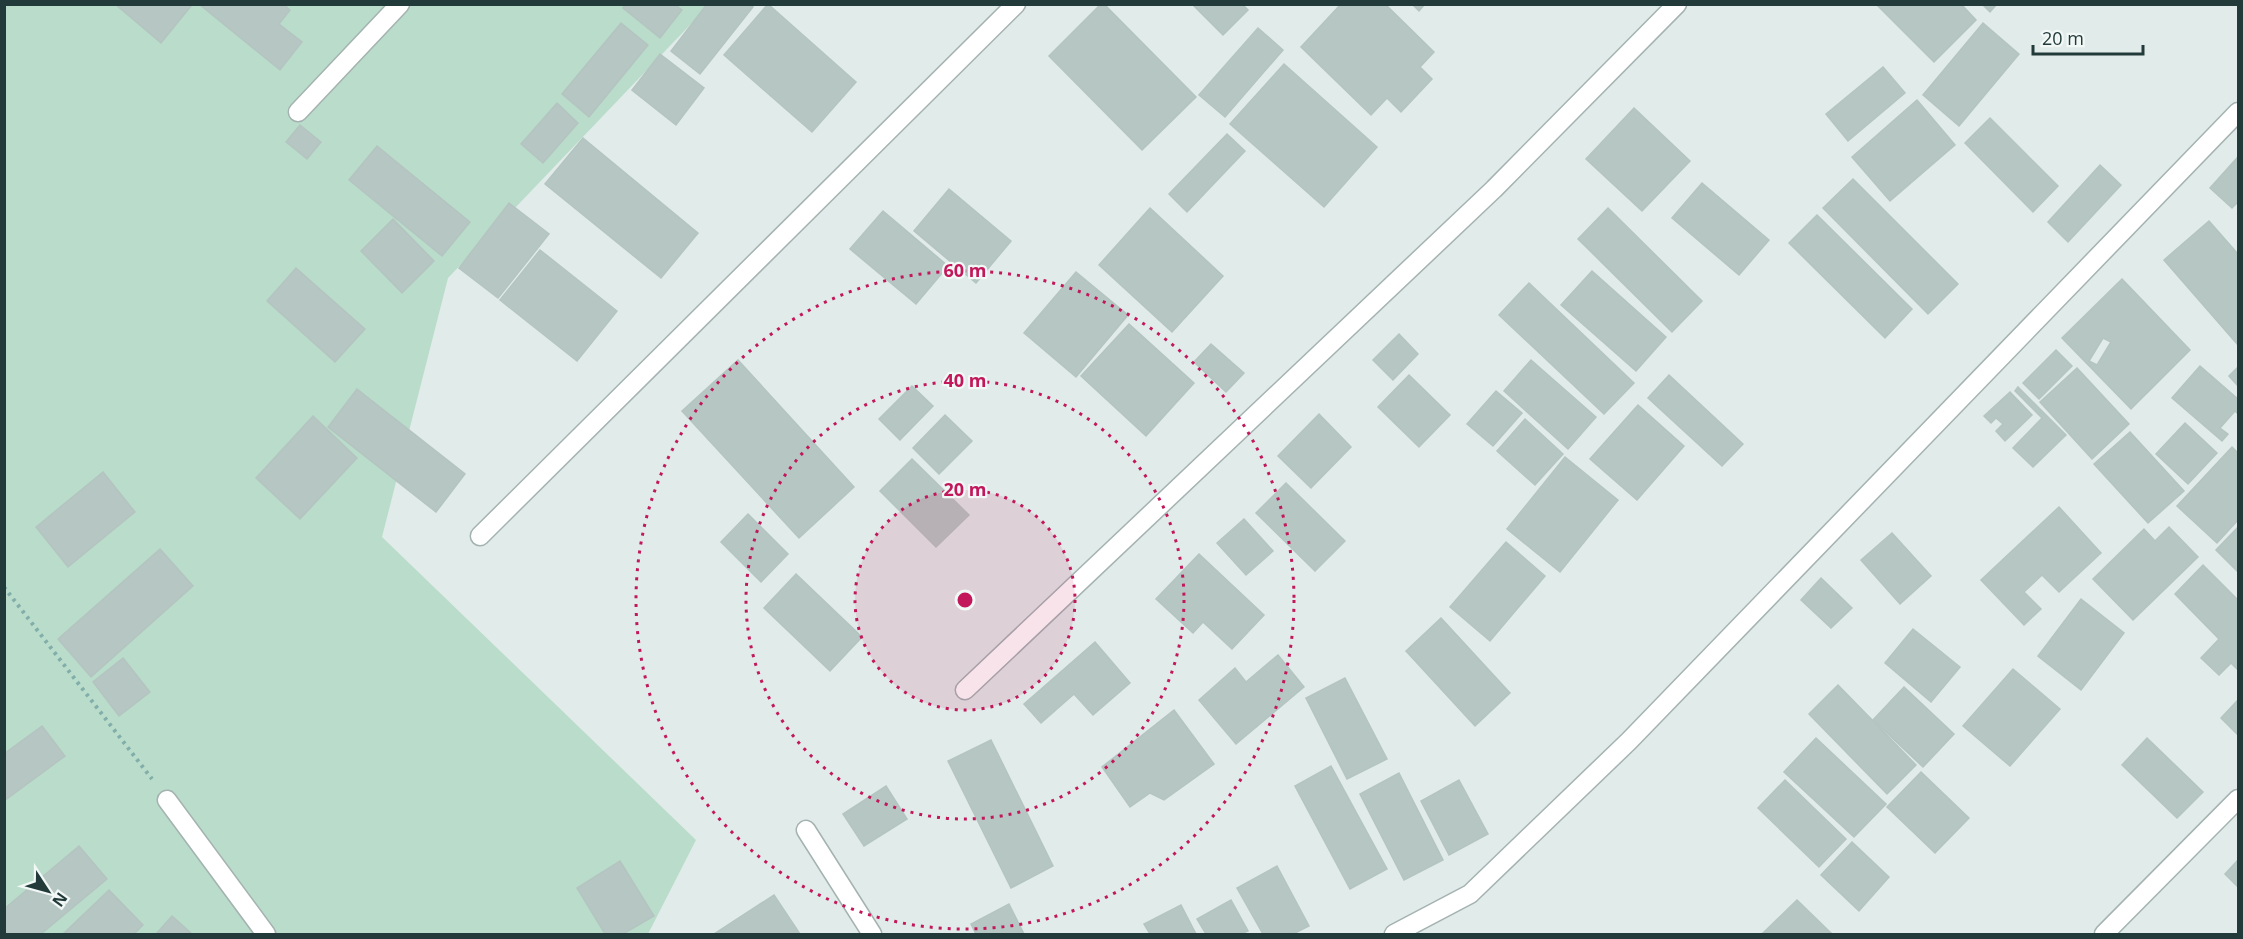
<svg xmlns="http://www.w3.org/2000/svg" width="2243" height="939" font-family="'Open Sans',sans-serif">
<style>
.green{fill:#badccb}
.building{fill:#b6c6c3;stroke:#b4c5c1;stroke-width:1.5;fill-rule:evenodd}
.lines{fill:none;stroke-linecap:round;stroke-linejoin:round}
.minor-casing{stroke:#a4b3b1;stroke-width:21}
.path{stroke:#82aeaa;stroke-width:4;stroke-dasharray:3 4.5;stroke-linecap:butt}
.minor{stroke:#fff;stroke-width:18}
.ring{fill:none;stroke:#c2185b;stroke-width:3;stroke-dasharray:3 6}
.centre{fill:#c2185b;stroke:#f1f8f6;stroke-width:3}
.ring-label{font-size:18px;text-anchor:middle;font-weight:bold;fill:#c2185b;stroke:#f1f8f6;stroke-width:4.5;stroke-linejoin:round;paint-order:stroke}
</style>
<rect width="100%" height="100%" fill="#e1ebe9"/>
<polygon class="green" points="5,5 709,5 448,278 382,537 696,840 648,934 5,934"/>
<g class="building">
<polygon points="115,4 189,4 191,6 161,43"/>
<polygon points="199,4 283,4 290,10 279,24 302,42 280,70"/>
<polygon points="625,4 674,4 682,10 660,38 623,8"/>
<polygon points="707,4 749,4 753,7 700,74 671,51"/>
<polygon points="768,4 856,82 812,132 724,55"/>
<polygon points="1101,4 1104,4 1196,97 1142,150 1049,56"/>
<polygon points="1192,4 1242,4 1248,10 1223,35"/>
<polygon points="1341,4 1385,4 1434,52 1420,67 1432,79 1401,112 1387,98 1371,115 1301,47"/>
<polygon points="1412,4 1425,4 1419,11"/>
<polygon points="1876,4 1961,4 1976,20 1934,62"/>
<polygon points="1982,4 1997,4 1990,12"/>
<polygon points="621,23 648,45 589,117 562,94"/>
<polygon points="1983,23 2019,54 1959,126 1923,95"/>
<polygon points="1258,28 1283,50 1225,117 1199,95"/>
<polygon points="660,54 704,88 676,125 632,90"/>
<polygon points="1284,64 1377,147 1324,207 1230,124"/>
<polygon points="1883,67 1905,93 1848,141 1826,114"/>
<polygon points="1917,100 1955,145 1890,201 1852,157"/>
<polygon points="557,103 578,123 543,163 521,144"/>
<polygon points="1634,108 1690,161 1642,211 1586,159"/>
<polygon points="1990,118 2058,186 2033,212 1965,143"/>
<polygon points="300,125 321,142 307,159 286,142"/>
<polygon points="1227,134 1245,151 1187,212 1169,194"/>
<polygon points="583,138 698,233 661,278 545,184"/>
<polygon points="377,146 470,222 442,256 349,180"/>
<polygon points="2237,158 2238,202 2232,208 2210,188"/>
<polygon points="2100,165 2121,185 2068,242 2048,222"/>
<polygon points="1853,179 1958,284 1928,314 1823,208"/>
<polygon points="1702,183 1769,240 1739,275 1672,218"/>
<polygon points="949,189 1011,241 976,283 914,231"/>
<polygon points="509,203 549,234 498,298 459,268"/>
<polygon points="1150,208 1223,276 1172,332 1099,265"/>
<polygon points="1608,208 1702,301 1672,332 1578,239"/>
<polygon points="883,211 948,266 916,304 850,249"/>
<polygon points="1817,215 1912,309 1885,338 1789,243"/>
<polygon points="393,219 434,261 402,293 361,251"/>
<polygon points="2209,221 2238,254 2238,345 2164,260"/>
<polygon points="540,250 617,311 577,361 500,300"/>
<polygon points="296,268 365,329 335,362 267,301"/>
<polygon points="1592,271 1666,337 1636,371 1561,305"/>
<polygon points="1076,272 1128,315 1076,377 1024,333"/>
<path d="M2122,279L2190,350L2131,409L2062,338ZM2103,338L2111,342L2097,365L2089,361Z"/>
<polygon points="1529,283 1634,383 1604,414 1499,315"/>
<polygon points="1129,324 1194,383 1146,436 1081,376"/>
<polygon points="1399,334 1418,354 1393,380 1373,360"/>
<polygon points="1211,344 1244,373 1226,392 1194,362"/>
<polygon points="2056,350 2072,366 2039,399 2023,383"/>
<polygon points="738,360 854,487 799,538 682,411"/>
<polygon points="1531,360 1596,417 1568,449 1504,391"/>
<polygon points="2200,366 2238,399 2238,414 2235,411 2220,428 2228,434 2222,441 2172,398"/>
<polygon points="2238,367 2238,386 2229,376"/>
<polygon points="2077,368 2129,424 2092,459 2040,402"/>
<polygon points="1409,375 1450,415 1419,447 1378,407"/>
<polygon points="1669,375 1743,444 1722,466 1648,398"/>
<polygon points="912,386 933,406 900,440 879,419"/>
<polygon points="2018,387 2066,435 2033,467 2013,448 2042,418 2015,391"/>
<polygon points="357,389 465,474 436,512 328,427"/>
<polygon points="1496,391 1522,413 1493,446 1467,424"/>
<polygon points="2010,392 2032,415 2005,441 1996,431 2003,424 1996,418 1991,423 1984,416"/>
<polygon points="1638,405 1684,446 1637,500 1590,459"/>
<polygon points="1319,414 1351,447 1311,488 1278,456"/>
<polygon points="945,415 972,441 939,474 913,448"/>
<polygon points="313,416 357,458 300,519 256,478"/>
<polygon points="1525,419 1563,454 1535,485 1497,451"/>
<polygon points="2185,423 2217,453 2188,484 2156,454"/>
<polygon points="2130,432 2184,491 2148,523 2094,464"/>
<polygon points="2232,447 2238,453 2238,520 2217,543 2177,506"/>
<polygon points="1565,457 1618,500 1560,572 1507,529"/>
<polygon points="912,459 969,515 936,547 880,491"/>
<polygon points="103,472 135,512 68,567 36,527"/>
<polygon points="1286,483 1345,541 1315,571 1256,513"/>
<polygon points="2059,507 2101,553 2059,592 2042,575 2024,592 2041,609 2024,625 1981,580"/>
<polygon points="748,514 788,554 761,582 721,542"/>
<polygon points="1244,519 1273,551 1246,575 1217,543"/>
<polygon points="2169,527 2198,557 2133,620 2093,579 2144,529 2155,541"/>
<polygon points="2238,527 2238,572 2216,550"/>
<polygon points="1892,533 1931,576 1900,604 1861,560"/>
<polygon points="1506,542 1545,576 1490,641 1450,607"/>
<polygon points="160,549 193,586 91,677 58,639"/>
<polygon points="1199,554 1264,615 1232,649 1203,622 1193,633 1156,599"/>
<polygon points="2203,565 2238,600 2238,670 2231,663 2219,675 2201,658 2219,639 2175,594"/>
<polygon points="796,574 862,637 830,671 764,608"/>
<polygon points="1821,578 1852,608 1831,628 1801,600"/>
<polygon points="2081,599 2124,633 2081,690 2038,656"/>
<polygon points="1441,618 1510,693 1475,726 1406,651"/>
<polygon points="1913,629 1960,667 1931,702 1885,663"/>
<polygon points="1095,642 1130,683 1093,715 1074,694 1041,723 1024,704"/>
<polygon points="1278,655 1304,687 1236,744 1199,700 1235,668 1246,682"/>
<polygon points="123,658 150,692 119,716 93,682"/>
<polygon points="2013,669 2060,709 2010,766 1963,726"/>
<polygon points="1345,678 1387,759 1347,779 1306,698"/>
<polygon points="1838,685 1916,765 1887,794 1809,714"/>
<polygon points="1904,687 1954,734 1923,767 1873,720"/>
<polygon points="2238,700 2238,735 2221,718"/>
<polygon points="1174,710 1214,764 1164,800 1150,793 1130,807 1102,767"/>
<polygon points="42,726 65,756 4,801 4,754"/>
<polygon points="1816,738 1886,804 1854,837 1784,772"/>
<polygon points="2147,738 2203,792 2177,818 2122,765"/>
<polygon points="991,740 1053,866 1011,888 948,761"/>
<polygon points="1331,766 1387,869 1350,889 1295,786"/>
<polygon points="1921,772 1969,818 1935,853 1887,807"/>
<polygon points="1399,773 1443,860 1404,880 1360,794"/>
<polygon points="1459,780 1488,834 1449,855 1421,801"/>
<polygon points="1785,780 1846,839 1819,867 1758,808"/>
<polygon points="886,786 907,819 864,846 843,814"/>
<polygon points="1852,842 1889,877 1859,911 1821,875"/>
<polygon points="79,846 107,879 41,934 4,934 4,909"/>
<polygon points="2238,860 2238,887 2225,874"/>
<polygon points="620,861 654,916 623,934 605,934 577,888"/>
<polygon points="1277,866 1309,926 1293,934 1263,934 1237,888"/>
<polygon points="109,890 143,925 134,934 63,934"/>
<polygon points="774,895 800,934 714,934"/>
<polygon points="1231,900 1248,931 1241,934 1206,934 1197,919"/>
<polygon points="1797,900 1832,934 1762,934"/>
<polygon points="1009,904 1024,934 976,934 971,924"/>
<polygon points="1181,905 1196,934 1150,934 1144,924"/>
<polygon points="172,916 192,934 156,934"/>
</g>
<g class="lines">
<g class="minor-casing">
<g id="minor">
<polyline points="298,112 400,4"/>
<polyline points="480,536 1016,4"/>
<polyline points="965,690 1494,189 1677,4"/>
<polyline points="167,800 266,934"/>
<polyline points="806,830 872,934"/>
<polyline points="1394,934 1470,894 1629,741 2238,112"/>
<polyline points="2104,934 2238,799"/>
</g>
</g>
<polyline class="path" points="4,587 152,779"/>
<use href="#minor" class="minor"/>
</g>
<circle cx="965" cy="600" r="110" fill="#c2185b" fill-opacity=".12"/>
<g class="ring">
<circle cx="965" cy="600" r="110"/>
<circle cx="965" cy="600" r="219"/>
<circle cx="965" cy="600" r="329"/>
</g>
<circle cx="965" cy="600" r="9" class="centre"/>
<g class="ring-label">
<text x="965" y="277">60 m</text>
<text x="965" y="387">40 m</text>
<text x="965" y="496">20 m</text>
</g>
<rect width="2243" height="939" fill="none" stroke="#223b3a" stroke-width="12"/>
<g transform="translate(48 891) rotate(126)" stroke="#f1f8f6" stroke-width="4.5" paint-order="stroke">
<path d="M0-4.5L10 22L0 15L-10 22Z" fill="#223b3a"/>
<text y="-9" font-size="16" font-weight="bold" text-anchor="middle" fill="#223b3a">N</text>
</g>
<path d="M2033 45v9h110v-9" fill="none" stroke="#223b3a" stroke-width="3"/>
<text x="2042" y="45" font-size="18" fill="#223b3a" stroke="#f1f8f6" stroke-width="4.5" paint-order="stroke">20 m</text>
</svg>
